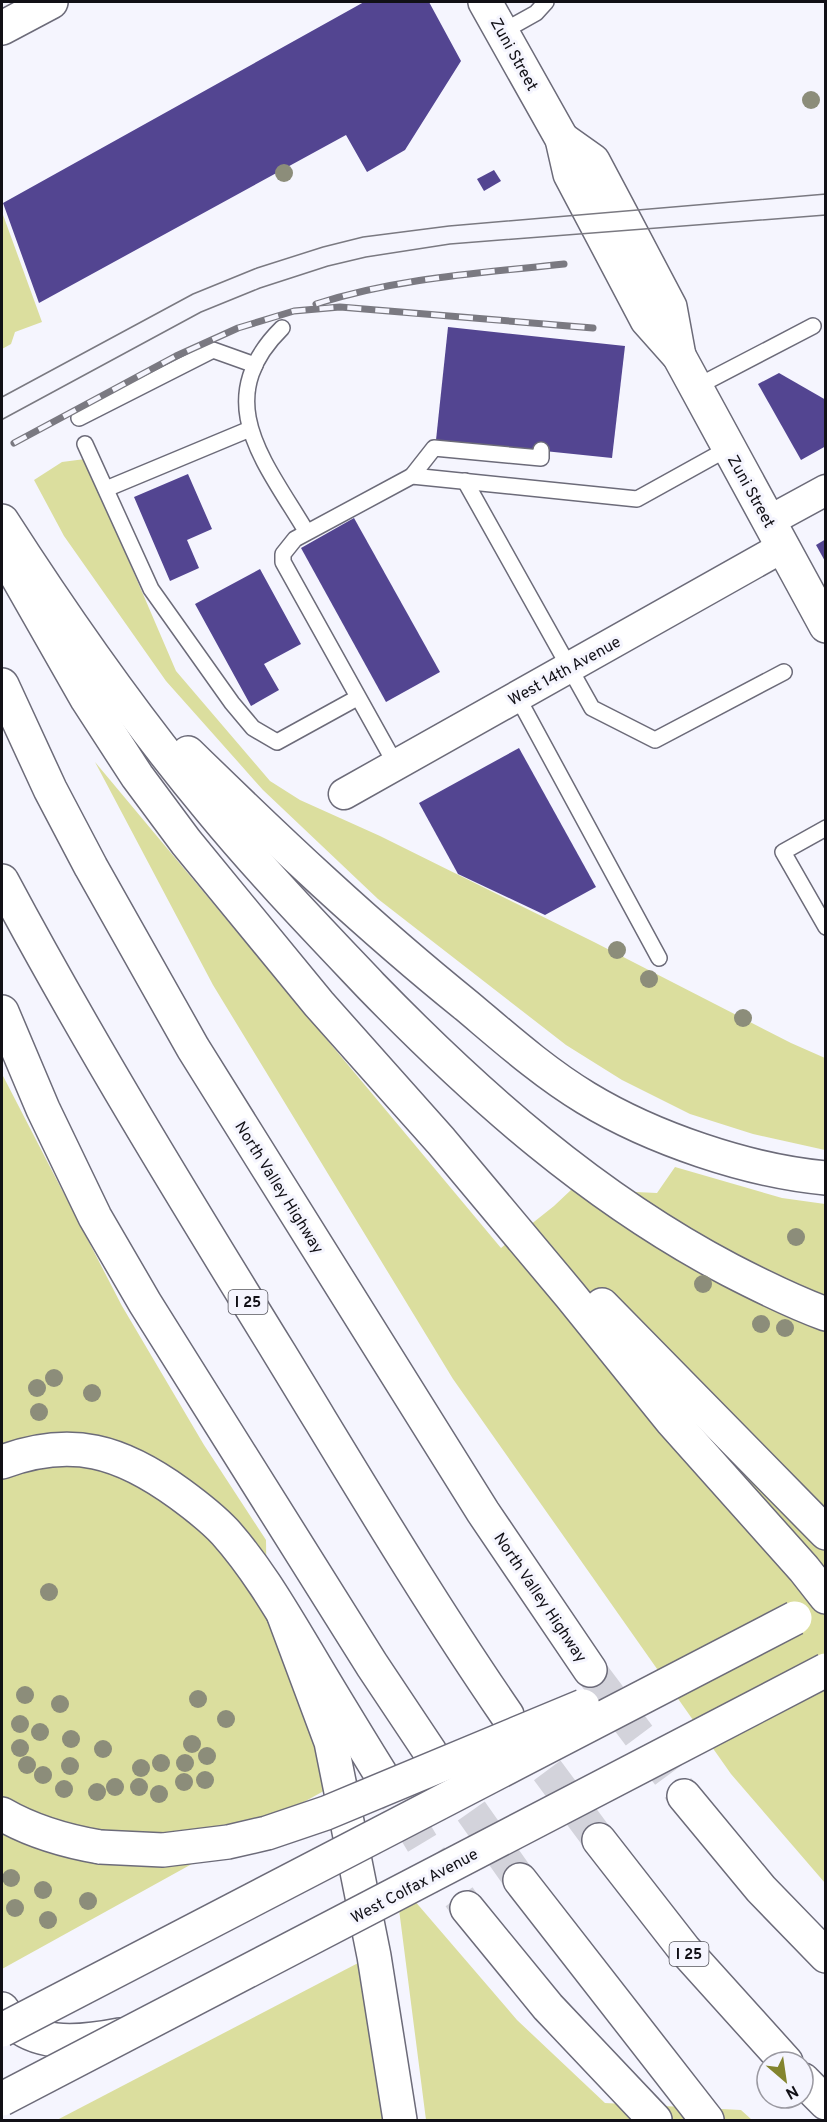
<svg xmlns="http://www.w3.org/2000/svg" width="827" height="2122" font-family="Overpass,sans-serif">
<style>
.green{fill:#dbde9e}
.building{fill:#534591}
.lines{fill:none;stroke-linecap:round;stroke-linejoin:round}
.primary-tunnel{stroke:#d3d3db;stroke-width:33;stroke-dasharray:33 16;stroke-linecap:butt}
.motorway-tunnel{stroke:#d3d3db;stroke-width:33;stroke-dasharray:33 16;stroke-linecap:butt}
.service-casing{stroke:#6c6b79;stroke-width:18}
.minor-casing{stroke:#6c6b79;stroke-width:33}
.tertiary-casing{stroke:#6c6b79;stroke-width:36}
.primary-casing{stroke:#6c6b79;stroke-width:36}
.motorway-casing{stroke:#6c6b79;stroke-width:36}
.service{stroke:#fff;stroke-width:15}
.minor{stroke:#fff;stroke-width:30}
.tertiary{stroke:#fff;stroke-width:33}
.primary{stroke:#fff;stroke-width:33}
.motorway{stroke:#fff;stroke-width:33}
.tram{stroke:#7a7981;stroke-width:1.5}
.rail-casing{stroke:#7a7981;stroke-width:7}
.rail{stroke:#f5f5fe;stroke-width:4.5;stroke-dasharray:14;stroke-linecap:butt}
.primary-bridge-casing{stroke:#6c6b79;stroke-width:36;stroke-linecap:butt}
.primary-bridge{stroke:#fff;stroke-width:33}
.tree{fill:#8c8d7a}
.labels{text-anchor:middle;stroke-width:6;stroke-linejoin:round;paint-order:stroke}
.shield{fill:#f5f5fe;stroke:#55555c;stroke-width:1.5}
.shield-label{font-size:15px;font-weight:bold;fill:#111016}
.street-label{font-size:16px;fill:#111016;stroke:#f5f5fe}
</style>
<rect width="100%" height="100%" fill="#f5f5fe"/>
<g class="green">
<polygon points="2,212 42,322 15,332 11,344 2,349"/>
<polygon points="85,459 176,671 270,781 300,800 380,836 594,942 791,1043 825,1058 825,1150 753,1134 690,1114 622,1080 566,1045 378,899 263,790 166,681 64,536 34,480 62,462"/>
<polygon points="95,762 501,1248 554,1206 572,1189 657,1193 675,1167 782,1198 825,1204 825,1883 731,1774 453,1379 213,985"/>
<polygon points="2,1074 122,1306 204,1445 266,1540 267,1615 331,1787 2,1969"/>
<polygon points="395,1878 517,2020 605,2103 741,2110 752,2120 426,2120"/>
<polygon points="360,1962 385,2120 57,2120"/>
</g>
<g class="building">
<polygon points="364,2 429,2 461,61 405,150 367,172 346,135 39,303 3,203"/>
<polygon points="494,170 501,181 484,191 477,179"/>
<polygon points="448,327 625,346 612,458 436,440"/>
<polygon points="779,373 826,400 826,446 801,460 758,384"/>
<polygon points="188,474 212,529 187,540 199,568 170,581 134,497"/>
<polygon points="354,518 440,672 386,702 301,548"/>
<polygon points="826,539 826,563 816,545"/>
<polygon points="260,569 301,644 264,664 279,690 251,706 195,604"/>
<polygon points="519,748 596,887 545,915 458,874 419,803"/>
</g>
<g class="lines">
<polyline class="primary-tunnel" points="380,1773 428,1853 467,1908"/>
<g class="motorway-tunnel">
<polyline points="590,1670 684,1796"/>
<polyline points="518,1731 599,1840"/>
<polyline points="443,1771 520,1880"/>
</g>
<g class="service-casing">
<g id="service">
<polyline points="502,32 536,13 546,2"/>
<path d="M282,328C209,400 265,462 306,531"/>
<polyline points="696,387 813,326"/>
<polyline points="79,418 213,350 255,365"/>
<polyline points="85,444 151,589 232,703 253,728 277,742 357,698"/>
<polyline points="412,476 434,448 541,458 541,450"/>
<polyline points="465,481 592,708 655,740 784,672"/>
<polyline points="106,489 250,429"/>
<polyline points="517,696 659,958"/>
<polyline points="396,765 283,562 283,554 295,539 412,476 637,499 729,448"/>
<polyline points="826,828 783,852 826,927"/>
</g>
</g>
<g class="minor-casing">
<g id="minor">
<polyline points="769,521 826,490"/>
<polyline points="344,794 783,547"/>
</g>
</g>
<g class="tertiary-casing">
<g id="tertiary">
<polyline points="485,2 562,139 570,174 647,320 679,356 826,626"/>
<polyline points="2,28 51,2"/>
<polyline points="562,139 593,161 619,210 670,307 679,356"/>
</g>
</g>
<g class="primary-casing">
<g id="primary">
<path d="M2,1462C72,1436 121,1451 180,1494C195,1505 212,1518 225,1532C258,1569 283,1613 309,1656C332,1695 356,1734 380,1773"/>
<path d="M2,1814C33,1832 65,1841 100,1847"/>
<polyline points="467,1908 548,2007 655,2120"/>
</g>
</g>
<g class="motorway-casing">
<g id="motorway">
<path d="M2,521C65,619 136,720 210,809C261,871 316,928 371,986C478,1096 593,1198 730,1270C761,1286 793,1302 826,1314"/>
<polyline points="2,550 87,699 137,776 186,842 319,1004 441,1141 570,1295 671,1420 804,1569 826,1597"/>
<polyline points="2,685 50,789 91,867 193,1048 483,1512 590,1670"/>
<path d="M188,753C278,841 369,927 467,1006C505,1038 543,1072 586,1098C652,1138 748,1171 826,1178"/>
<path d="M2,881C88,1042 184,1198 280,1354C354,1475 426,1597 507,1715"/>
<polyline points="2,1012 43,1109 95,1217 145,1303 372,1665 430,1752"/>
<polyline points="602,1305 826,1533"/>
<polyline points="284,1616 331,1742 374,1956 400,2120"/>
<polyline points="684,1796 761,1889 826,1956"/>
<polyline points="599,1840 684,1949 786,2062"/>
<polyline points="520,1880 707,2120"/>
<path d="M2,2009C28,2049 79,2043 120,2035"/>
<polyline points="803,2080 826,2103"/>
</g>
</g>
<use href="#service" class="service"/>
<use href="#minor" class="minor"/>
<use href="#tertiary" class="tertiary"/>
<use href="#primary" class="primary"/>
<use href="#motorway" class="motorway"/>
<g class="tram">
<polyline points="2,397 193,294 257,268 323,247 363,237 449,226 826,194"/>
<polyline points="3,419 201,312 260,288 328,266 366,257 450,244 826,215"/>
</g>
<g class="rail-casing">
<g id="rail">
<path d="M316,304C397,278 481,273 564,264"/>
<polyline points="14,443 176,356 238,328 294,311 340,307 593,328"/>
</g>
</g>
<use href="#rail" class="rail"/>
<g class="primary-bridge-casing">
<g id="primary-bridge">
<polyline points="100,1847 163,1850 228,1842 267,1833 326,1813 583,1706"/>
<polyline points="2,2030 795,1618"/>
<polyline points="2,2099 826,1670"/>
</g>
</g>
<use href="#primary-bridge" class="primary-bridge"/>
</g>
<g class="tree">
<circle cx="811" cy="100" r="9"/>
<circle cx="284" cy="173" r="9"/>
<circle cx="617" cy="950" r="9"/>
<circle cx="649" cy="979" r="9"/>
<circle cx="743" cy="1018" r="9"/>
<circle cx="796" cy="1237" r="9"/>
<circle cx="703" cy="1284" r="9"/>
<circle cx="761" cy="1324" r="9"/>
<circle cx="785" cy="1328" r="9"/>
<circle cx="54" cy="1378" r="9"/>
<circle cx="37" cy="1388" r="9"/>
<circle cx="92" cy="1393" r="9"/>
<circle cx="39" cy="1412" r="9"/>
<circle cx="49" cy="1592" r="9"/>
<circle cx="25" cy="1695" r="9"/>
<circle cx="198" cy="1699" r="9"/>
<circle cx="60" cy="1704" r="9"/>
<circle cx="226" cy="1719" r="9"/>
<circle cx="20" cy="1724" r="9"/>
<circle cx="40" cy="1732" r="9"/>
<circle cx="71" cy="1739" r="9"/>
<circle cx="192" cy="1744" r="9"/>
<circle cx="20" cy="1748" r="9"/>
<circle cx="103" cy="1749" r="9"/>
<circle cx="207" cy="1756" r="9"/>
<circle cx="161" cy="1763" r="9"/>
<circle cx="185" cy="1763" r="9"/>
<circle cx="27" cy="1765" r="9"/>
<circle cx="70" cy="1766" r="9"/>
<circle cx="141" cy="1768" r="9"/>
<circle cx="43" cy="1775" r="9"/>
<circle cx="205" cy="1780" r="9"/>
<circle cx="184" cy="1782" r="9"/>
<circle cx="115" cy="1787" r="9"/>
<circle cx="139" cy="1787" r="9"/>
<circle cx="64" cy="1789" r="9"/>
<circle cx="97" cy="1792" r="9"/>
<circle cx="159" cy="1794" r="9"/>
<circle cx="11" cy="1878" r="9"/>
<circle cx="43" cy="1890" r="9"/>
<circle cx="88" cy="1901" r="9"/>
<circle cx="15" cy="1908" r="9"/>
<circle cx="48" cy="1920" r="9"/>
</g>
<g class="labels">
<g class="shield">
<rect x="228.5" y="1290" width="39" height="24" rx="4.5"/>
<rect x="669.5" y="1942" width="39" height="24" rx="4.5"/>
</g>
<g class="shield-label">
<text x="248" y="1307">I 25</text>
<text x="689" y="1959">I 25</text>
</g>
<g class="street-label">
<text transform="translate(515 54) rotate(61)" y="6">Zuni Street</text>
<text transform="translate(752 491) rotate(61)" y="6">Zuni Street</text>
<text transform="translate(564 670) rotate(-29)" y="6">West 14th Avenue</text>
<text transform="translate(280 1187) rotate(58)" y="6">North Valley Highway</text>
<text transform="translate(541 1597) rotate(56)" y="6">North Valley Highway</text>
<text transform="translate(414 1885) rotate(-28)" y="6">West Colfax Avenue</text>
</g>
</g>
<rect width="827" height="2122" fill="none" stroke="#111016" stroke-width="6"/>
<g transform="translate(785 2080) rotate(151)"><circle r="28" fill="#f5f5fe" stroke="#9a99a1" stroke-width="1.5"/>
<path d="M0-4.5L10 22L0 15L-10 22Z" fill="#83842e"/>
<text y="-9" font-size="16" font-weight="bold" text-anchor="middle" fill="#111016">N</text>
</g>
</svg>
